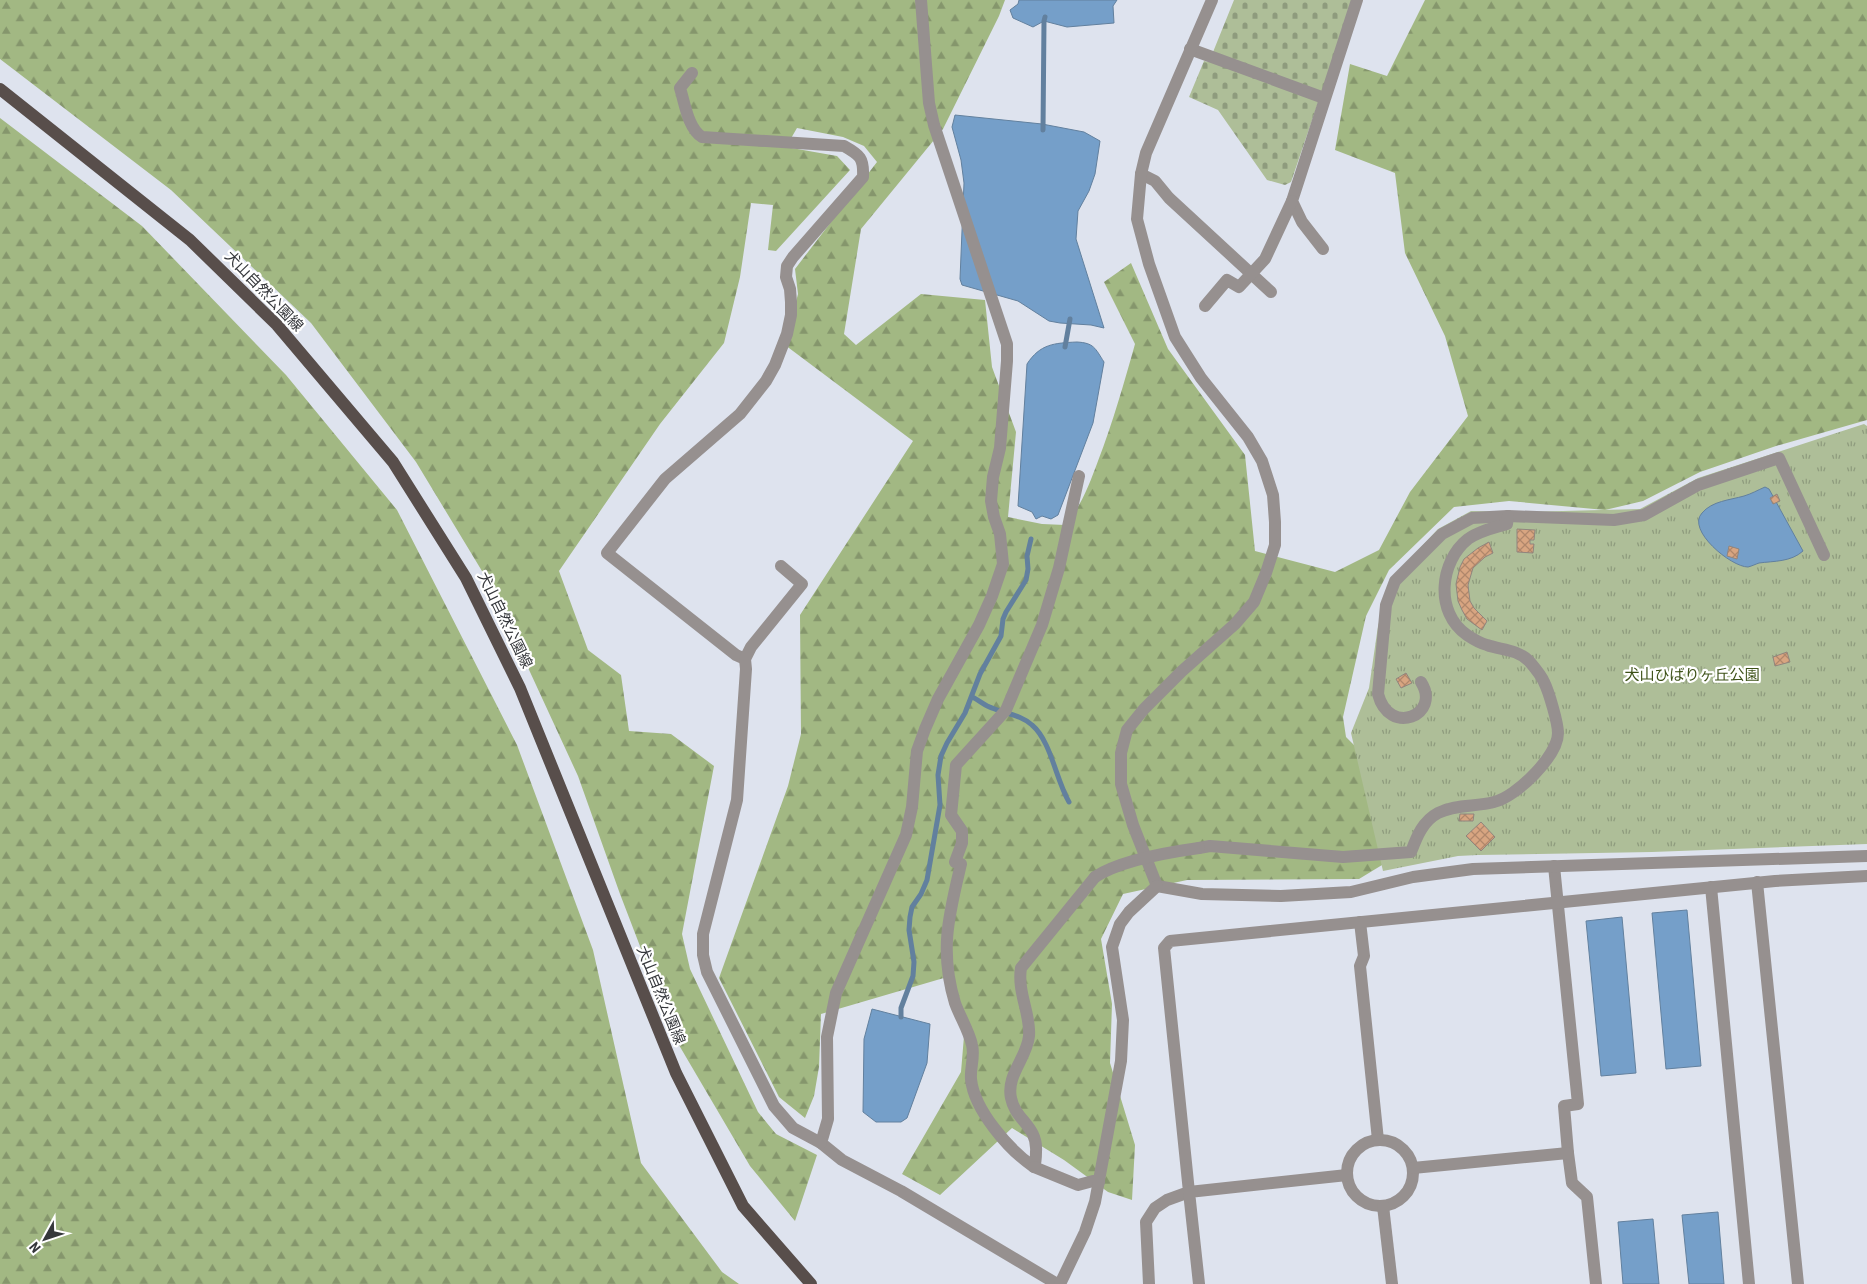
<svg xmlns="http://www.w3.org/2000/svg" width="1867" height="1284" font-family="'Roboto Condensed','Noto Sans JP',sans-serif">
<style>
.forest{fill:url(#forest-firs)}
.cemetery{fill:url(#cemetery-stones)}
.park{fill:url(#park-tufts)}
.water{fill:#759fc9;stroke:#62809e}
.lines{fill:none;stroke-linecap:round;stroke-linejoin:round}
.stream{stroke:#62809e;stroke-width:5}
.building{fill:url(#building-cross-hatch);stroke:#90857e}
.minor{stroke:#96908f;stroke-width:12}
.major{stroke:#584e4b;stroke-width:12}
.minor-bridge{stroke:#96908f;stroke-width:12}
.labels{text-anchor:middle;stroke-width:4.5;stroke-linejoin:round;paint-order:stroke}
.street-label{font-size:15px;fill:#35373b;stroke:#fff}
.park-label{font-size:15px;fill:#3d5117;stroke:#fff}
</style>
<defs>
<pattern id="forest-firs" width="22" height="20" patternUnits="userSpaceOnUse" patternTransform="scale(1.25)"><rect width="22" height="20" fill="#a2b883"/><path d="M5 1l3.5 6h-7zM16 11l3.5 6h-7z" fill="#85966c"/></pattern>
<pattern id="cemetery-stones" width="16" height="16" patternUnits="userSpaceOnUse" patternTransform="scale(1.25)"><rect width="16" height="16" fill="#aebe98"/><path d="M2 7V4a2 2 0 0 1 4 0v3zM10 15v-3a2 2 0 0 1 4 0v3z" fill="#8e9b7d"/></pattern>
<pattern id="park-tufts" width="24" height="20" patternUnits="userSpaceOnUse" patternTransform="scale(1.25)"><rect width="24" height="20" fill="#aebe98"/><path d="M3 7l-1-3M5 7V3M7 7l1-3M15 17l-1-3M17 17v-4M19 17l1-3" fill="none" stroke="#8e9b7d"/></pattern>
<pattern id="building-cross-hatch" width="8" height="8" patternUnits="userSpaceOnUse" patternTransform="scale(1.25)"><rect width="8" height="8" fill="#d8a581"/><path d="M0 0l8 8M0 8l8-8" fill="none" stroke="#b0876b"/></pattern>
</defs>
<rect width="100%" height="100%" fill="#dee3ee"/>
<g class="forest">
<path d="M0,0H1005L999,16L943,129L861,229L844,334L856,345L921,294L985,300L992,367L1016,432L1008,517L1042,524L1065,525C1082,505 1089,485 1098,461C1113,422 1124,383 1135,344L1104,282L1131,263L1168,349L1245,455L1255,551L1335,572L1379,550L1410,492L1468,416L1445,336L1405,253L1395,173L1335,150L1350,64L1387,76L1425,0H1867V420L1776,446L1700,472L1643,501L1605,510L1509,501L1454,507L1389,570L1366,616L1343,717L1346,737L1358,749L1387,862L1359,879L1187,880L1123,894L1101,939L1112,1004L1110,1063L1135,1145L1132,1200L1108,1192L1064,1160L1012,1128L940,1195L902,1174L961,1072L964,1036L954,975L821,1014L819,1067L814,1096L805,1118L779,1097L719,978L788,786L801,734L800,615L913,441L785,345L798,294L795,269L877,162L864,146L843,137L797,128L786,147L837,156L850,170L776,251L768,250L773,205L751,203L740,277L724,343L660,424L559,571L588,650L621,675L629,731L671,734L714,766L682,934L690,969L758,1112L776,1134L817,1155L795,1221L750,1166L676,1040L620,894L578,776L488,581L416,462L311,323L171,190L0,59Z"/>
<polygon points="0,118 142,226 286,375 397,510 517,745 593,950 641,1163 722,1272 739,1284 0,1284"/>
</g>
<polygon class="cemetery" points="1234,0 1353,0 1291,182 1285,185 1267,180 1218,110 1189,97 1204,61 1209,62"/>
<polygon class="park" points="1864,424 1867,426 1867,844 1652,852 1478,855 1458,856 1383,871 1351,733 1369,688 1378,626 1391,579 1438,529 1471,511 1524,512 1640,509 1698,478"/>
<g class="water">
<polygon points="1019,0 1117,0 1113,6 1114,23 1067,27 1044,21 1033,27 1013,18 1010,10 1018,4"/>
<polygon points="955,115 1042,124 1084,132 1100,141 1095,174 1089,191 1078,211 1076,239 1104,328 1091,325 1060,323 1049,321 1018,301 962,285 960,279 964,183 961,160 952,127"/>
<path d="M1077,342C1094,343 1095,348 1104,362L1093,423L1058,515L1051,519L1042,516L1036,519L1032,512L1018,506L1027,364C1040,344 1054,343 1077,342Z"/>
<path d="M1765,487L1769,489L1803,551C1791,562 1774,561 1759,563C1756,564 1752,566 1748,567C1731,567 1686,530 1702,513C1712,501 1730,500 1744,496C1751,494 1758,490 1765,487Z"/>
<polygon points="1687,910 1701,1066 1666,1069 1652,913"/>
<polygon points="1622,917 1636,1073 1601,1076 1586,921"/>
<polygon points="872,1009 930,1024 927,1063 907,1118 901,1122 876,1122 863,1112 864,1039"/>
<polygon points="1718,1212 1724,1284 1689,1284 1682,1215"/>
<polygon points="1653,1219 1659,1284 1623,1284 1618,1222"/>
</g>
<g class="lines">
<g class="stream">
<polyline points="1043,130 1044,21 1045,17"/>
<polyline points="1065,347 1070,319"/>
<path d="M972,697C979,700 985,706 992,708C1006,714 1021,715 1032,725C1051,741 1056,780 1069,802"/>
<polyline points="901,1017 901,1008 913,976 914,962 909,930 910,917 912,907 921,894 927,880 940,805 938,775 941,756 947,743 965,713 980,674 1001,636 1003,619 1006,612 1026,580 1028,569 1027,556 1031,539"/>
</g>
</g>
<g class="building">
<polygon points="1777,494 1780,501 1773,504 1770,498"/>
<polygon points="1517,529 1535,530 1534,540 1530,540 1530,544 1534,544 1533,553 1517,552"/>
<polygon points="1489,542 1493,553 1485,557 1473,568 1468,585 1470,601 1474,608 1487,621 1482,630 1467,619 1462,610 1458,601 1456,584 1460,567 1464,559 1478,548"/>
<polygon points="1729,546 1739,549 1737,559 1727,556"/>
<polygon points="1787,652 1790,662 1775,666 1773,657"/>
<polygon points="1406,673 1412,683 1401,688 1396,679"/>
<polygon points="1460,814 1474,814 1473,821 1459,821"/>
<polygon points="1481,822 1495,837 1481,851 1466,836"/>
</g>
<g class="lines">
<g class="minor">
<polyline points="921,0 929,103 934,125 1007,344 1007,361 1000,448 993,477 991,501 994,517 1000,534 1003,564 992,596 979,625 938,699 925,729 917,751 912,807 906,835 836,993 827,1037 828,1119 821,1143 842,1160 901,1191 1057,1284"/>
<polyline points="1190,49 1324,98"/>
<path d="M692,73L680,88C685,104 688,128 702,137L844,146C860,155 864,158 863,177L793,257L787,266L786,277L790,289L791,302V315L787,334L775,365L766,381L740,414L665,479L607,553L736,655L745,659"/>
<polyline points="1141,174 1155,181 1169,198 1271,292"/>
<polyline points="1323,249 1302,222 1292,201 1357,0"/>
<polyline points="1205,306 1227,280 1239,287 1265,259 1292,201"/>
<path d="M1079,476L1059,568L1042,625L1006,710L956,765L951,815L962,831V843L955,862L961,864C949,915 939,950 955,1003C960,1017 969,1031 972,1045C975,1056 970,1068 971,1079C974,1110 1009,1150 1034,1167C1036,1162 1036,1157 1036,1152C1038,1126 1015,1120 1011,1098C1006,1075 1027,1058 1029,1036C1031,1015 1017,992 1021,968L1095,877"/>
<polyline points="781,566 802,584 751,647 745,659 746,669 737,800 703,934 703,955 707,972 774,1106 793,1128 821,1143"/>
<path d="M1421,682C1442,715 1389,737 1378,694L1386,605L1395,581L1442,534L1472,518L1508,516L1614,520L1644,515L1698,485L1779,458L1824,555"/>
<path d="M1199,848L1210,846L1343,857L1411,852C1417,836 1423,821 1438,813C1455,804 1476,807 1494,802C1516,797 1558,756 1558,733C1558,723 1549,692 1544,682C1541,675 1534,667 1529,661C1517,649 1501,650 1487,645C1479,643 1473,639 1467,635C1434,612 1440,561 1468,539C1479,531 1493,528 1507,524L1508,516"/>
<polyline points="1554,866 1578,1104 1564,1106 1568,1153 1572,1183 1587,1197 1596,1284"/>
<polyline points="1757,882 1798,1284"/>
<polyline points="1157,886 1133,825 1121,784 1121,753 1127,730 1144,709 1182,671 1235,624 1254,602 1266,573 1275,545 1275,522 1273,495 1262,461 1248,437 1201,378 1175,337 1149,264 1137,219 1141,174 1146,153 1212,0"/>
<polyline points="1157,886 1202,894 1281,896 1351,892 1413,877 1473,869 1867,856"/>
<polyline points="1711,887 1749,1284"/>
<polyline points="1360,922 1364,956 1360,966 1378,1140"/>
<circle cx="1380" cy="1173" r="33"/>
<polyline points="1034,1167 1078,1185 1093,1181 1099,1182"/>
<polyline points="1413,1168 1568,1153"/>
<polyline points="1383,1206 1392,1284"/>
<polyline points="1060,1284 1085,1232 1095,1202 1121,1061 1123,1020 1112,947 1120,924 1129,912 1157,886"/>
<polyline points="1149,1284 1146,1222 1155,1208 1167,1200 1189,1192 1164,948 1170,941 1775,881 1867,876"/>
<polyline points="1199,1284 1189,1192 1347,1175"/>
</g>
<polyline class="major" points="0,89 190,240 277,325 393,462 466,578 520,688 676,1073 743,1206 811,1284"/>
<path class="minor-bridge" d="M1095,877C1119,861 1170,852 1199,848"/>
</g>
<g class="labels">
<g class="street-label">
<text transform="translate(264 291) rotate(46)" y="5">犬山自然公園線</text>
<text transform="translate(505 620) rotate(64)" y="5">犬山自然公園線</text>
<text transform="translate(661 995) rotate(68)" y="5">犬山自然公園線</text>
</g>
<g class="park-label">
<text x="1692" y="680">犬山ひばりヶ丘公園</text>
</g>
</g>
<g transform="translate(45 1239) rotate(230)" stroke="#ffffff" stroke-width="4" paint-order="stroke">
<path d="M0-4L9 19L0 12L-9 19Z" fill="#35373b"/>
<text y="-8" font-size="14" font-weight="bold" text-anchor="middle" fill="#35373b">N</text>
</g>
</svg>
